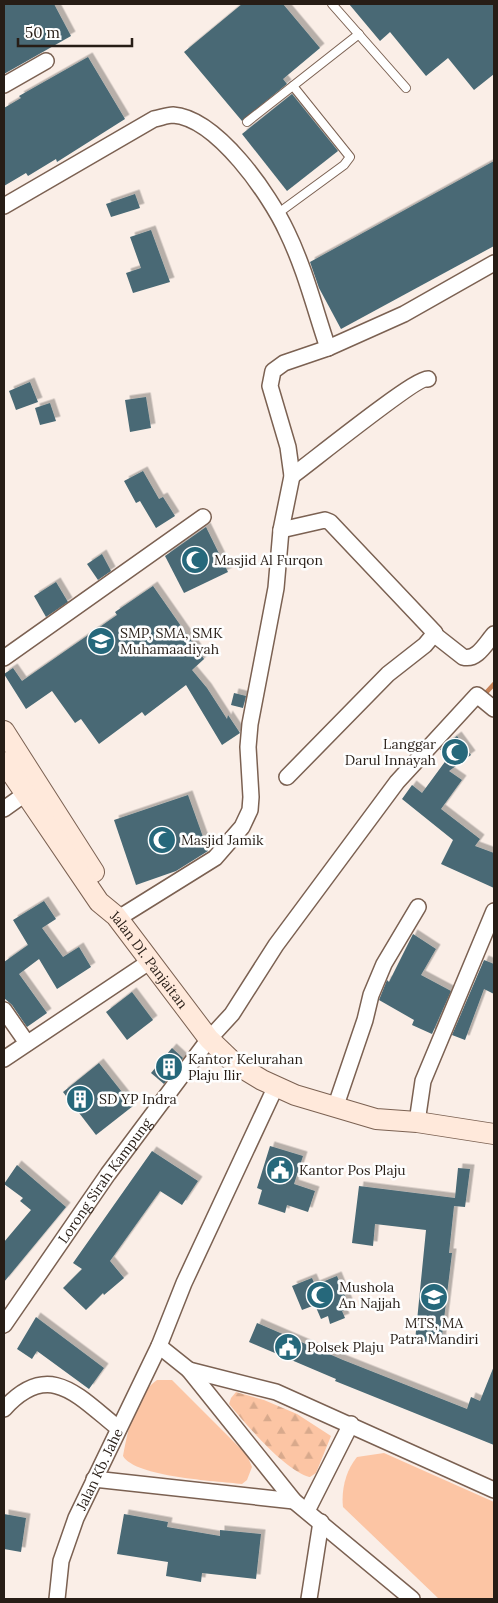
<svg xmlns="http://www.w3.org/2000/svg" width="498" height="1603" font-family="Lora,serif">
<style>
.green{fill:#fcc5a4}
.forest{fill:url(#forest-firs)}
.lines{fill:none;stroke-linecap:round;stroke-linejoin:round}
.stream{stroke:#c78257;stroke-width:4.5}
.building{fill:#486974;filter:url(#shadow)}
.lane-casing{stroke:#7b6152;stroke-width:10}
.street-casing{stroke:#7b6152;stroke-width:18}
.secondary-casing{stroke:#7b6152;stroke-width:22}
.lane{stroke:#fff;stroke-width:8}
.street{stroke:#fff;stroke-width:15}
.secondary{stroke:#ffe9db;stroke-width:20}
.labels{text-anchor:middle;stroke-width:5;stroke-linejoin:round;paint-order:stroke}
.poi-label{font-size:14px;fill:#271d16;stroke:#fefefe;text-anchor:start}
.street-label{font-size:14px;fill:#271d16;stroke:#fefefe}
</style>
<defs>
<pattern id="forest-firs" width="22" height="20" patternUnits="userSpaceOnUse" patternTransform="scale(1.25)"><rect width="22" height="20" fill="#fcc5a4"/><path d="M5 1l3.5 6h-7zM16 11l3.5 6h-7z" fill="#d8a98c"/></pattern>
<filter id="shadow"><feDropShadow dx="4.5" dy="-4.5" stdDeviation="0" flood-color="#0004"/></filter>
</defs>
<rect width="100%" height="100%" fill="#faeee7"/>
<g class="green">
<path d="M157,1380H172L247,1455L252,1467L247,1480L242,1484C216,1481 135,1477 123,1456C128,1430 134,1396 157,1380Z"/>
<path d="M384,1453L494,1502V1599H439L343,1507C341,1490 346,1470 357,1457Z"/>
</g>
<path class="forest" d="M236,1392L264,1400L297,1414L331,1436L316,1473L310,1477C285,1471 246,1424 229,1404L231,1398Z"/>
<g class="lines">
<polyline class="stream" points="483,696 494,684"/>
</g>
<g class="building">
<polygon points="4,4 54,4 71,36 4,74"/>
<polygon points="242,4 283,4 320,48 283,79 287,84 242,121 184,52"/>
<polygon points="349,4 494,4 494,74 474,90 448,58 426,76 390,32 380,41"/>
<polygon points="88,57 125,119 57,162 56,159 28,176 26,173 4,186 4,108 21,98 19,96"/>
<polygon points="292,94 338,151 287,191 242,134"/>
<polygon points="494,161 494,246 341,329 319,288 310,262"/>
<polygon points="135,194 140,208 111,217 106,204"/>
<polygon points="151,230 170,282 133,293 126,273 141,268 130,237"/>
<polygon points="30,382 38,402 16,410 9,391"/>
<polygon points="146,397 151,428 130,432 125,400"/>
<polygon points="50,403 56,421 40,425 35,408"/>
<polygon points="143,471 159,499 163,497 175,516 156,528 140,501 136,503 124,481"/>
<polygon points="206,527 228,572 184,593 165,556"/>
<polygon points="102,554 111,571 98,580 87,564"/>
<polygon points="56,582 68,602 46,617 34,596"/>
<polygon points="153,586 204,659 192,670 207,688 227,719 228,715 240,733 222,745 186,685 145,716 142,712 99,744 81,719 75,723 52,691 26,709 4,674 13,668 22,681 117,615 115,612"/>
<polygon points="234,693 246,696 243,708 231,705"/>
<polygon points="457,736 471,755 449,771 462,780 441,809 480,839 475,846 494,853 494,888 441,864 453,840 402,799 412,785 422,793 447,759 440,749"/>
<polygon points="188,795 208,851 176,871 136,885 114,820"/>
<polygon points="44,901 56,919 42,928 63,957 79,947 91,967 57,989 39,959 19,974 47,1013 27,1027 12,1005 4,998 4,962 28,945 13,920"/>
<polygon points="413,934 436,949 421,975 451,991 432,1034 412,1025 414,1020 379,1000 387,980 389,982"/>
<polygon points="484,960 494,964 494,994 484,989 465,1040 452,1035"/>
<polygon points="132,992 153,1020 127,1040 106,1012"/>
<polygon points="172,1048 183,1058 164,1084 151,1073"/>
<polygon points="99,1063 133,1106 96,1135 63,1092"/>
<polygon points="270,1146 303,1156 294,1184 315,1191 308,1212 287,1205 285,1213 258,1204 262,1190 257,1188"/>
<polygon points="152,1151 198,1181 182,1205 160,1191 110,1261 124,1278 104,1295 103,1293 86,1310 63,1288 82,1269 73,1263"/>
<polygon points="17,1165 66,1207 4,1282 4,1242 31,1210 20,1201 23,1198 4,1184"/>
<polygon points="458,1168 470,1169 465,1207 454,1206 449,1253 452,1253 441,1344 415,1341 426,1230 375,1224 373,1246 352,1243 359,1186 455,1198"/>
<polygon points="337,1276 350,1308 342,1311 345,1318 330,1324 328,1316 321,1319 315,1305 302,1310 292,1286 312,1278 315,1285"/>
<polygon points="36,1317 104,1368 89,1389 37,1351 32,1359 17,1349"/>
<polygon points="257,1323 343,1360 467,1409 471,1397 480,1401 494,1366 494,1445 335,1381 336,1379 249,1342"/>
<polygon points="4,1514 26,1518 21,1552 4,1549"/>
<polygon points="124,1514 168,1522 167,1527 220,1536 220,1530 261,1534 256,1579 202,1573 201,1582 166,1576 168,1562 117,1554"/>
</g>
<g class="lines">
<g class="lane-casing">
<g id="lane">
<polyline points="332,4 406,88"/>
<polyline points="247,122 359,34"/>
<polyline points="277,214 344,165 350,157 293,86"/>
</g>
</g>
<g class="street-casing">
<g id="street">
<polyline points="4,85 46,61"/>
<path d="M4,206L154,119C160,118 167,115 173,115C217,118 270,195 287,232C305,269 315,310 328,348"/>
<path d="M292,476C310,463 416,377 428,379"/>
<polyline points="281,530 325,520 330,522 435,633 425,645 388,674 287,777"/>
<path d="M435,635L463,657C477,661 486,643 494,634"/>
<polyline points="4,658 203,517"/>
<polyline points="4,809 25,794"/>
<polyline points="117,919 215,858 242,827 250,810 251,797 248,747 250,724 276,588 281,530 292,476 288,447 270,386 273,371 284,363 328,348 404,314 494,263"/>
<polyline points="4,1010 27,1043"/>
<polyline points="4,1059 149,962"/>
<polyline points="335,1108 365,1020 371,995 384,964 418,907"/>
<polyline points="417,1122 423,1081 494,911"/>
<path id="s1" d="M4,1325L108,1174L209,1039L232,1014L276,945L397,782L477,695L494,709"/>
<polyline points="159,1346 189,1370 276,1392 494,1490"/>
<polyline points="189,1370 294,1501 412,1599"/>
<path d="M4,1409C49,1359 78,1396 118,1428"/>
<polyline points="94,1479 294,1501"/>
<polyline points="307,1511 351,1424"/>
<path id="s2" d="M57,1599L61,1561L76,1518L159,1346L184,1283L276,1086"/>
<polyline points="309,1599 321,1522"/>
</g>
</g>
<g class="secondary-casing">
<g id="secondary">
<polyline points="4,731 94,872"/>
<path id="s3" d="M4,762L99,902L116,916L209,1039L234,1063L262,1080L295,1095L376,1119L417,1122L494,1134"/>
</g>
</g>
<use href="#lane" class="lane"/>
<use href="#street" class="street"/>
<use href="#secondary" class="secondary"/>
</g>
<defs>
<g id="mosque-disc" transform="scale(1.4375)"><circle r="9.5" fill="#26687b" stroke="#fefefe"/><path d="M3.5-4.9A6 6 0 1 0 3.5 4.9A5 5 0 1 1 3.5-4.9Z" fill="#fff"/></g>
<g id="school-disc" transform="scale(1.4375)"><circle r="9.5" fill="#26687b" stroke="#fefefe"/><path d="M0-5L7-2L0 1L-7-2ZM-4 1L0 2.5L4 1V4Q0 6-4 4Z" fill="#fff"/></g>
<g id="building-disc" transform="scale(1.4375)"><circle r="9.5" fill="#26687b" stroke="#fefefe"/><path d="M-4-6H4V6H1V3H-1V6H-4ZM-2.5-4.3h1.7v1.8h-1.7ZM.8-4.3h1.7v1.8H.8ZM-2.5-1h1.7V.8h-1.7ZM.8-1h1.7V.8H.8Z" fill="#fff"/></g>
<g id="civic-disc" transform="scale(1.4375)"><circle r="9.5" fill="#26687b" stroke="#fefefe"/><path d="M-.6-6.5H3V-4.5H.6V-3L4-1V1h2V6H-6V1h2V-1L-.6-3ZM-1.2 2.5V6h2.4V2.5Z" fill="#fff"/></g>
</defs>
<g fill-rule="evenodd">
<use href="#mosque-disc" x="195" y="560"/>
<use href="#school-disc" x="101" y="641"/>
<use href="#mosque-disc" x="455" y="752"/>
<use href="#mosque-disc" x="162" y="840"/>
<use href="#building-disc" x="169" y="1067"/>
<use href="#building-disc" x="80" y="1099"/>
<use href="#civic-disc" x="280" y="1170"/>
<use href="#mosque-disc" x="320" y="1295"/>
<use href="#school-disc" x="434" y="1297"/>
<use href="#civic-disc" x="288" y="1347"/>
</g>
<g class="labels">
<g class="poi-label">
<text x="214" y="565">Masjid Al Furqon</text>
<text x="120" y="638">SMP, SMA, SMK<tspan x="120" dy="16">Muhamaadiyah</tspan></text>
<text x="436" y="749" text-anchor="end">Langgar<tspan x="436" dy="16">Darul Innayah</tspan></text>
<text x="181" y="845">Masjid Jamik</text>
<text x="188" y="1064">Kantor Kelurahan<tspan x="188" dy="16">Plaju Ilir</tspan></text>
<text x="99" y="1104">SD YP Indra</text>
<text x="299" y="1175">Kantor Pos Plaju</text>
<text x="339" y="1292">Mushola<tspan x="339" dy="16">An Najjah</tspan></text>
<text x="434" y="1328" text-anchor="middle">MTS, MA<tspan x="434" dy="16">Patra Mandiri</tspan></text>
<text x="307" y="1352">Polsek Plaju</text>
</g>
<g class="street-label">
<text dy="5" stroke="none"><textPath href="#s3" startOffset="246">Jalan DI. Panjaitan</textPath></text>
<text dy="5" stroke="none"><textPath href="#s1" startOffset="176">Lorong Sirah Kampung</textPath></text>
<text dy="5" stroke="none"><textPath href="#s2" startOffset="138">Jalan Kb. Jahe</textPath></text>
</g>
</g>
<rect width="498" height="1603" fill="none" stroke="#271d16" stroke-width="10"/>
<path d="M18 38v8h114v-8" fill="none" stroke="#271d16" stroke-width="2.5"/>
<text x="25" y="38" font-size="15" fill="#271d16" stroke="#fefefe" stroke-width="4" paint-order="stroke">50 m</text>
</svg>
